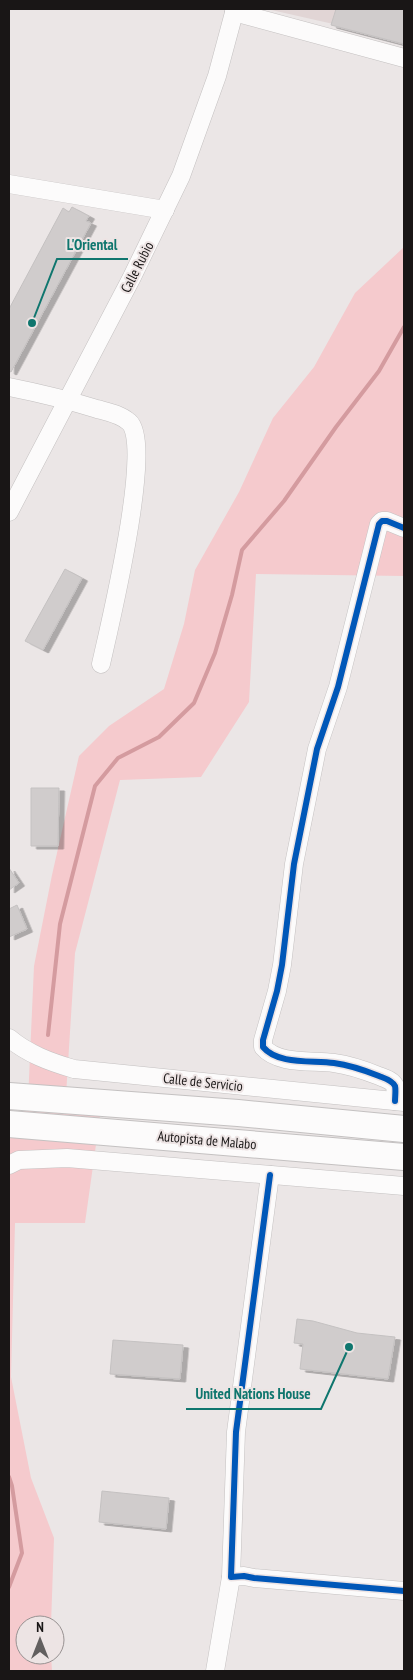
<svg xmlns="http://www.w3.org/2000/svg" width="413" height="1680" font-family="'PT Sans Narrow',sans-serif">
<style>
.built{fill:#e1d5d5}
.green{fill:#f5cacd}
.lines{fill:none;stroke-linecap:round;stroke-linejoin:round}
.stream{stroke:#d49b9f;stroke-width:4}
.building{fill:#d0cccc;stroke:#c4c1c1;filter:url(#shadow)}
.minor-casing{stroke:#c4c1c1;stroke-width:19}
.highway-casing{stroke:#c4c1c1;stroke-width:28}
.minor{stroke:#fcfbfb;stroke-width:18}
.highway{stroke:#fcfbfb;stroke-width:26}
.cycleway-casing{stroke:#ede4e4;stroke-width:9}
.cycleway{stroke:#0057b8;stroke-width:6}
.labels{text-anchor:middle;stroke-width:4;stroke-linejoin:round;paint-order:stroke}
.street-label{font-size:14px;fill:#191616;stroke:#ede4e4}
.leader{fill:none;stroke:#0f766e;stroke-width:2}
.callout-dot{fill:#0f766e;stroke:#ede4e4;stroke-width:2}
.callout-label{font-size:15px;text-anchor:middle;font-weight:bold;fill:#0f766e;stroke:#ede4e4;stroke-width:4;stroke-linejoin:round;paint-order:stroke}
</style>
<defs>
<filter id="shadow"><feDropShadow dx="5.5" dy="3" stdDeviation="0" flood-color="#0004"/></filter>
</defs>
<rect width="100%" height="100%" fill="#ebe6e6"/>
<polygon class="built" points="267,9 404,9 404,40"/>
<polygon class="green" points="404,247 404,576 256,574 249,702 201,777 120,780 75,953 65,1111 100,1116 85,1223 15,1223 11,1377 31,1478 54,1538 51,1625 25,1625 25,1655 51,1655 52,1671 9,1671 9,1141 28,1101 34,966 52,875 79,756 109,726 164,689 184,624 195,570 239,492 273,418 314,367 355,293"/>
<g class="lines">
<g class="stream">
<polyline points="48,1035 60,924 95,786 118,758 159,737 194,703 215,653 232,595 242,550 284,501 336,427 379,371 404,327"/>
<polyline points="9,1477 12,1486 22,1553 9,1587"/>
</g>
</g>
<g class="building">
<polygon points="336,9 404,9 404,44 331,25"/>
<polygon points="72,207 89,216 86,221 91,223 11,372 9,371 9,309 63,208 69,212"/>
<polygon points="65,569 82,578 43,650 25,641"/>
<polygon points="31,788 59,788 58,846 31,846"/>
<polygon points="9,868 19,883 9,890"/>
<polygon points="17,905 27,929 9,937 9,909"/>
<polygon points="297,1319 313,1321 357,1333 395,1337 388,1379 300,1369 303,1344 294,1343"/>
<polygon points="113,1340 183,1345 180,1379 110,1374"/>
<polygon points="102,1491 169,1498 166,1529 99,1522"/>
</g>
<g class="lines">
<g class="minor-casing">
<g id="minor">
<polyline points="234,12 404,58"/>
<polyline points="9,184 165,210"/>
<path d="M9,387C39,393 68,400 97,409C108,412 120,414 129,422C154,443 109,628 101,664"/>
<polyline points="9,512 132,277 181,176 217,76 235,9"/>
<path d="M9,1038C28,1054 50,1062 74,1069L404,1102"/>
<path d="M395,1101C395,1097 396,1090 395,1086C392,1080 384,1078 379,1076C364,1070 349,1065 334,1063C312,1060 278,1065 263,1047V1040L277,991L282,965L294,864L317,749L338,687L379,524L382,521H387L404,528"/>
<polyline points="9,1165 19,1160 67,1158 404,1186"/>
<polyline points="270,1175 236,1432 231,1577 244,1576 254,1578 404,1591"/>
<polyline points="215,1671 231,1577"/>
</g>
</g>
<g class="highway-casing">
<g id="highway">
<polyline points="9,1096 238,1113 404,1129"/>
<polyline points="9,1124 404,1157"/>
</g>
</g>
<use href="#minor" class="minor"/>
<use href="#highway" class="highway"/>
<g class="cycleway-casing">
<g id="cycleway">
<path d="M395,1101C395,1097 396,1090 395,1086C392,1080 384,1078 379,1076C364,1070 349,1065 334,1063C312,1060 278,1065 263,1047V1040L277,991L282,965L294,864L317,749L338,687L379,524L382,521H387L404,528"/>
<polyline points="270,1175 236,1432 231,1577 244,1576 254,1578 404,1591"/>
</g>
</g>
<use href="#cycleway" class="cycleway"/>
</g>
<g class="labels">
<g class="street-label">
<text transform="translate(137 267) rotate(-63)" y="5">Calle Rubio</text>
<text transform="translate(203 1082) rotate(6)" y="5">Calle de Servicio</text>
<text transform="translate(207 1140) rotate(5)" y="5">Autopista de Malabo</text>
</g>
</g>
<path class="leader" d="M32 323L57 259H128M349 1347L321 1409H186"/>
<g class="callout-dot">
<circle cx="32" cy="323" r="5"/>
<circle cx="349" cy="1347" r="5"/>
</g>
<g class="callout-label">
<text x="92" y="250">L'Oriental</text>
<text x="253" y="1399">United Nations House</text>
</g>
<rect width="413" height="1680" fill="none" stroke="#191616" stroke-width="20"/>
<g transform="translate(40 1640)"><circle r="24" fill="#ede4e4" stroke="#989292"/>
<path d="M0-4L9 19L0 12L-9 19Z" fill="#625f5f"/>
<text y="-8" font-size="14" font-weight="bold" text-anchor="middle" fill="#191616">N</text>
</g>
</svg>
